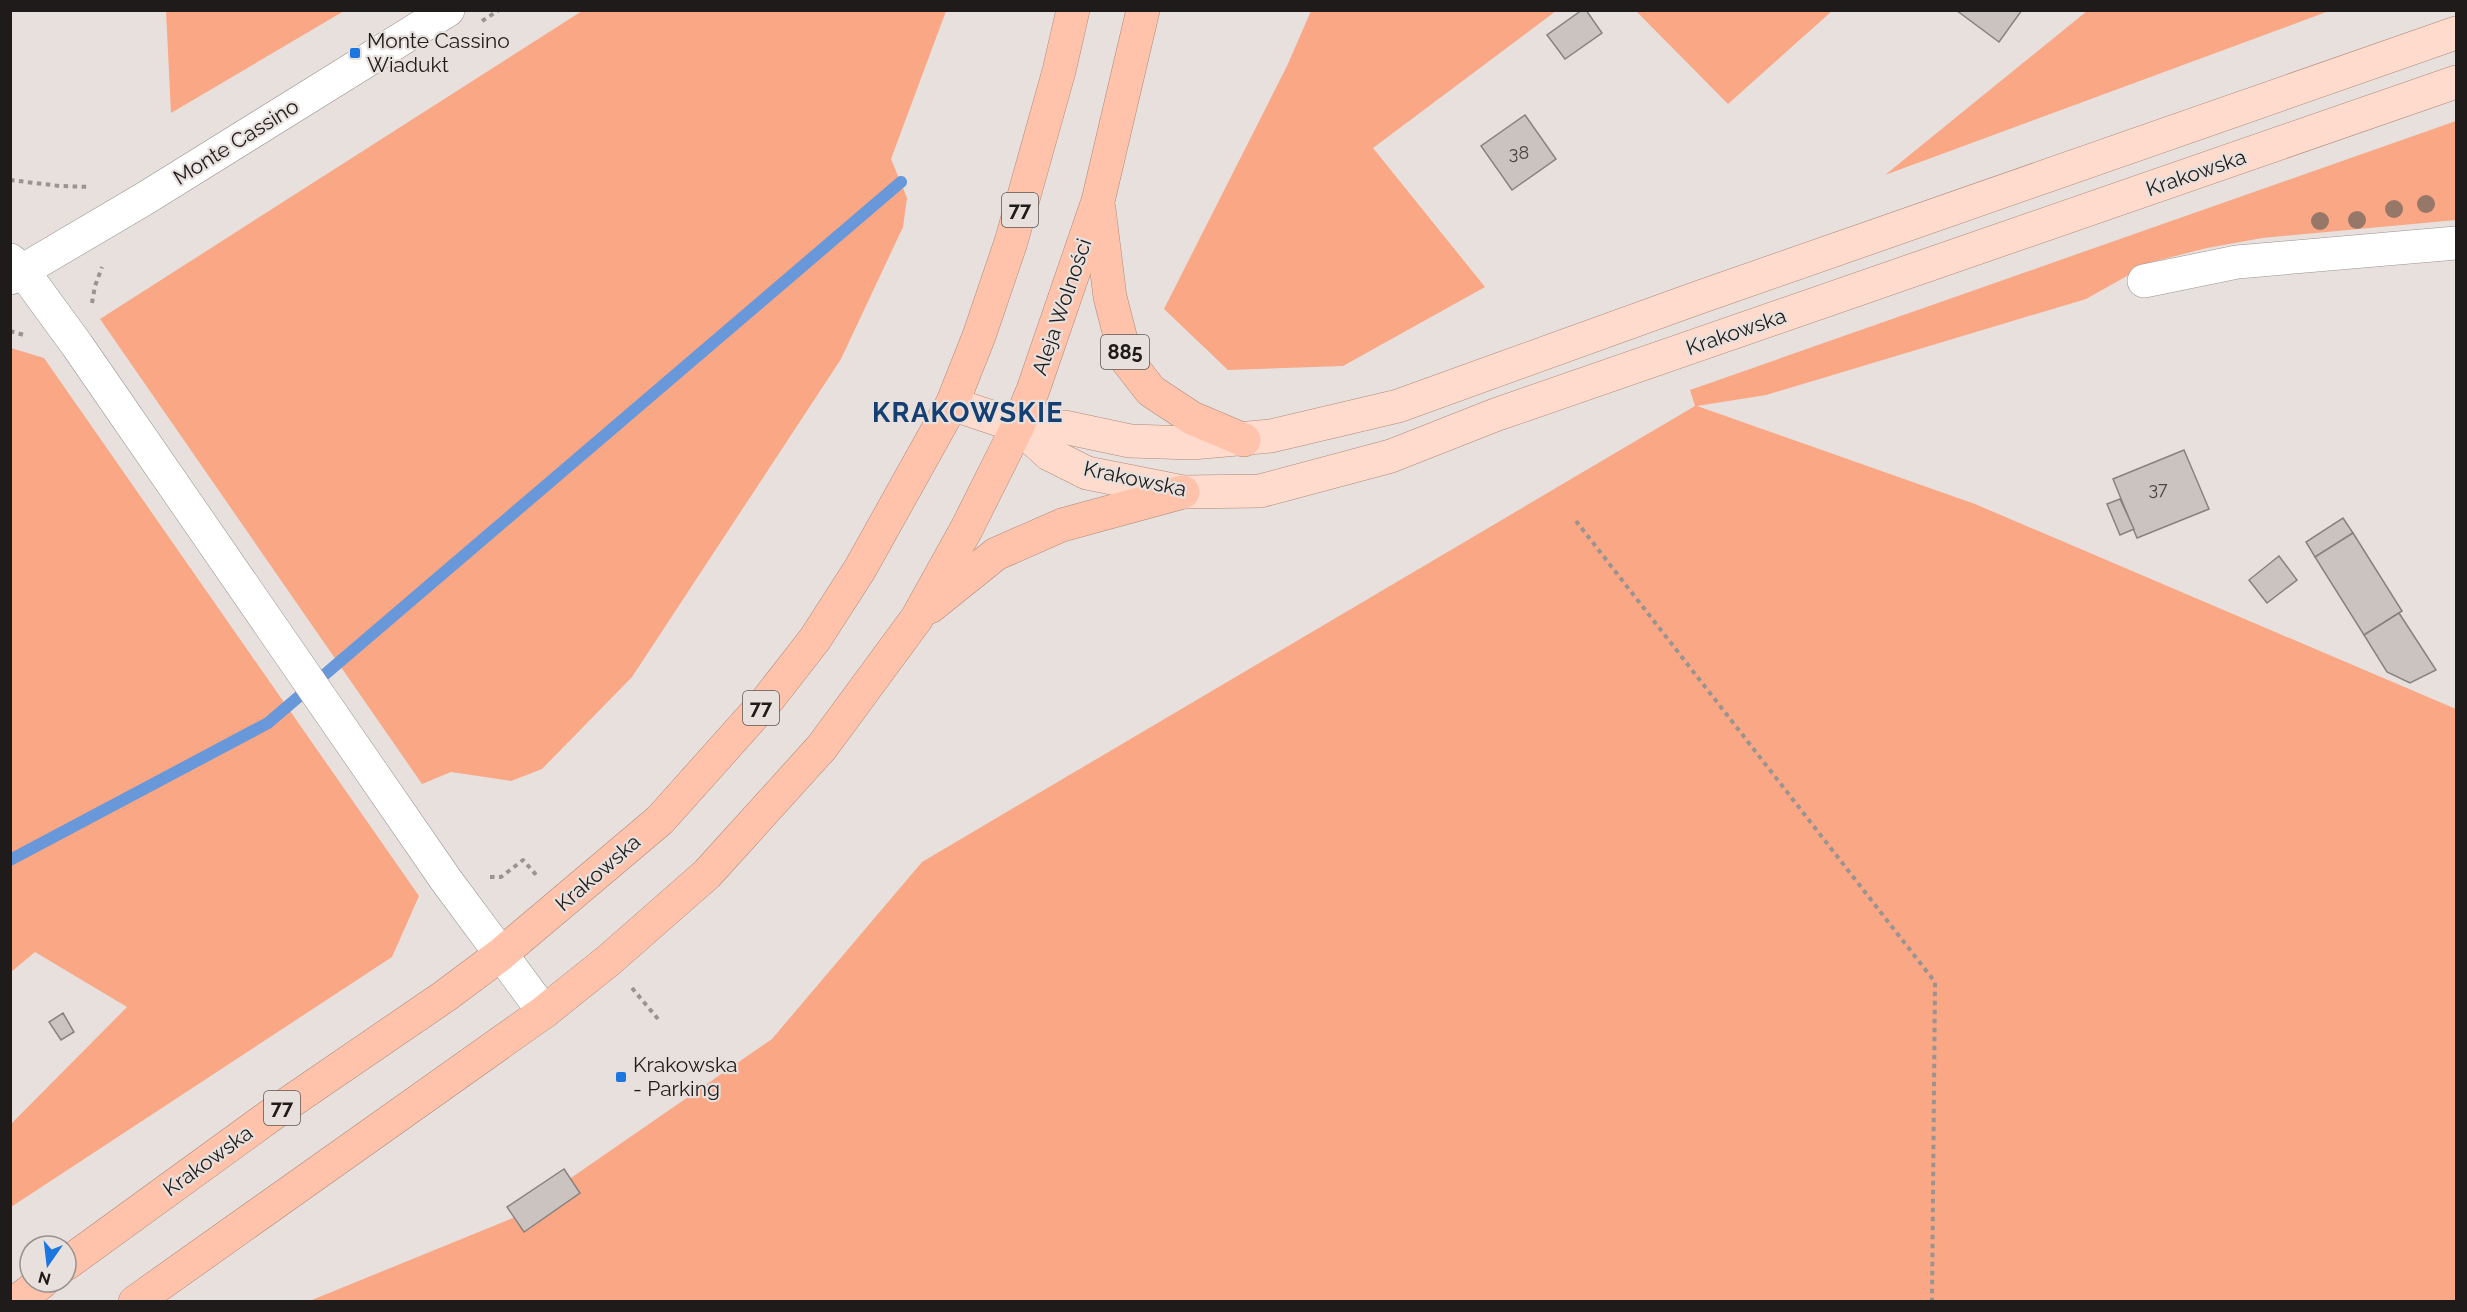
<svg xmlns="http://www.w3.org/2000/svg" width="2467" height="1312" font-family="Raleway,sans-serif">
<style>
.green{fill:#f9a785}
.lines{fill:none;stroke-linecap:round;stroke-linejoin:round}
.stream{stroke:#6898d9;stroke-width:12}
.building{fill:#cac3c0;stroke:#88827f;stroke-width:1.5}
.minor-casing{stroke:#999390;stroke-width:34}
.major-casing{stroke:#b08878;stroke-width:34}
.highway-casing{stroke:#b08878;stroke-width:34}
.path{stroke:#999391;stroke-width:4;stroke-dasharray:4.5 4.5;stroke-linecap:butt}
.minor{stroke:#fff;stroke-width:33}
.major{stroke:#ffdbcd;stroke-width:33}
.highway{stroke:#ffc3ab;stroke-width:33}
.tree{fill:#977868}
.poi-dot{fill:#1b76df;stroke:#e7e0dd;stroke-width:2}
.labels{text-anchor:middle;stroke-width:4.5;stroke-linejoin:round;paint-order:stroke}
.number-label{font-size:18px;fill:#494544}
.shield{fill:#e7e0dd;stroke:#5a5654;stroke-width:1.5}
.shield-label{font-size:20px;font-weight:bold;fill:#1e1b1a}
.poi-label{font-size:21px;fill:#1e1b1a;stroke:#e7e0dd;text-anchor:start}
.street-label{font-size:21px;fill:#1e1b1a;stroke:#e7e0dd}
.district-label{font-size:27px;font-weight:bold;letter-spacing:1.5px;fill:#153f72;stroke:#e7e0dd}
</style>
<rect width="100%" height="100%" fill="#e7e0dd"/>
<g class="green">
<polygon points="2087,10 2329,11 1885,175 2087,11"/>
<polygon points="166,11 166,10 344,11 171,113"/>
<polygon points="582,11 946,11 891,159 907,198 903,227 841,359 632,677 542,769 511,781 451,772 422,784 100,319"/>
<polygon points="1311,11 1556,11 1373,148 1485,287 1343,366 1228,370 1164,309 1287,66"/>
<polygon points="1636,11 1832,11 1728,104"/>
<polygon points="2456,121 2456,220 2262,238 2207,248 2152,262 2086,299 1766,395 1697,406 1975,504 2456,709 2456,1301 307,1302 513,1218 772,1039 922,862 1695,406 1690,390"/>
<polygon points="11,348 44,358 419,896 392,957 11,1207 11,1124 127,1007 35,952 11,972"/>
</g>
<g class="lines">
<polyline class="stream" points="10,860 268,723 901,182"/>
</g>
<g class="building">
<polygon points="1582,10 1586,10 1602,33 1565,59 1547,35"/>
<polygon points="1956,10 2022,10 1999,42"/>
<polygon points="1525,115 1556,159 1512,190 1481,146"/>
<polygon points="2184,450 2209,509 2137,538 2113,479"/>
<polygon points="2120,499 2134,529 2120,535 2107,504"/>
<polygon points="2343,518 2353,533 2315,557 2306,542"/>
<polygon points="2353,533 2402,611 2364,635 2315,557"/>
<polygon points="2279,556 2297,580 2267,603 2249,580"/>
<polygon points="2399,613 2436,670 2410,683 2387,672 2364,635"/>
<polygon points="63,1013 74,1032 61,1040 49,1022"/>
<polygon points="564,1169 580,1193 524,1232 507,1207"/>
</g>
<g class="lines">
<g class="minor-casing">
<g id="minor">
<polyline points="10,260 23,271 77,345 446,880 544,1012"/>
<polyline points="10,278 144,199 448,10"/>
<polyline points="2144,281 2237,262 2456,243"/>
</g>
</g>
<g class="major-casing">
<g id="major">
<polyline points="952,404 1018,426 1064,427 1130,441 1192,443 1271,436 1398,406 1700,297 2456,33"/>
<polyline points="1018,426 1049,454 1087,473 1183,492 1260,491 1391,456 1495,415 2456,82"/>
</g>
</g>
<g class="highway-casing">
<g id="highway">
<polyline points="1099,209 1110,297 1126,359 1151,391 1192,418 1244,440"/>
<polyline points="930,607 996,554 1062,525 1183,492"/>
<polyline points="66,1264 274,1113 445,996 500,955 660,820 769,698 815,639 860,569 952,404 979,336 1011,242 1059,71 1073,10"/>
<polyline points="16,1302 42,1282"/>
<polyline points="135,1302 544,1012 609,960 707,874 822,747 917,618 967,528 1018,426 1033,390 1098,201 1143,10"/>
</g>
</g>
<g class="path">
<polyline points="482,21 499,10"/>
<polyline points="10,180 60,186 90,187"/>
<polyline points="92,303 95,286 102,267"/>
<polyline points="10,331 24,335"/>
<polyline points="1576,521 1935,982 1932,1302"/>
<polyline points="490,877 501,877 523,860 538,877"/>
<polyline points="632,988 658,1019"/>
</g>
<use href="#minor" class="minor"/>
<use href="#major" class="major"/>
<use href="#highway" class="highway"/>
</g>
<g class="tree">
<circle cx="2426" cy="204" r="9"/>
<circle cx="2394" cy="209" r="9"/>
<circle cx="2357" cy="220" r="9"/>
<circle cx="2320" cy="221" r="9"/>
</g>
<g class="poi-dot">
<rect x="349" y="47" width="12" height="12" rx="3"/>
<rect x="615" y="1071" width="12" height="12" rx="3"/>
</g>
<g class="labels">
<g class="number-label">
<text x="1519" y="159">38</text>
<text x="2158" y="495">37</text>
</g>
<g class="shield">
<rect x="1002" y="193" width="36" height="34" rx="4.5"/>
<rect x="1101" y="335" width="48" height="34" rx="4.5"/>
<rect x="743" y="691" width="36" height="34" rx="4.5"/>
<rect x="264" y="1091" width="36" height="34" rx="4.5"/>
</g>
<g class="shield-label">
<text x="1020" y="217">77</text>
<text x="1125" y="359">885</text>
<text x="761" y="715">77</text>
<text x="282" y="1115">77</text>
</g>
<g class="poi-label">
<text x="367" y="48">Monte Cassino<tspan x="367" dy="24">Wiadukt</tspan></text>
<text x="633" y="1072">Krakowska<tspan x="633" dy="24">- Parking</tspan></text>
</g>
<g class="street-label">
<text transform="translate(236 142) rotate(-32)" y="7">Monte Cassino</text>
<text transform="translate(2196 173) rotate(-19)" y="7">Krakowska</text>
<text transform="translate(1062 307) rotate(-71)" y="7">Aleja Wolności</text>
<text transform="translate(1736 332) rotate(-19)" y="7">Krakowska</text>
<text transform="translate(1135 479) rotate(12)" y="7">Krakowska</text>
<text transform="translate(598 873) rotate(-41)" y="7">Krakowska</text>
<text transform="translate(208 1161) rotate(-36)" y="7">Krakowska</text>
</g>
<g class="district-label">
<text x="968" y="422">KRAKOWSKIE</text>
</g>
</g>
<rect width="2467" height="1312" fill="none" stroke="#1e1b1a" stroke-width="24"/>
<g transform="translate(48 1264) rotate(194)"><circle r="28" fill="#e7e0dd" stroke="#97918f" stroke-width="1.5"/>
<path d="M0-4.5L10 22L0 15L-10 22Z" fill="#1b76df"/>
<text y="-9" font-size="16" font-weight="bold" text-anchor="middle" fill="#1e1b1a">N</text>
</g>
</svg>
